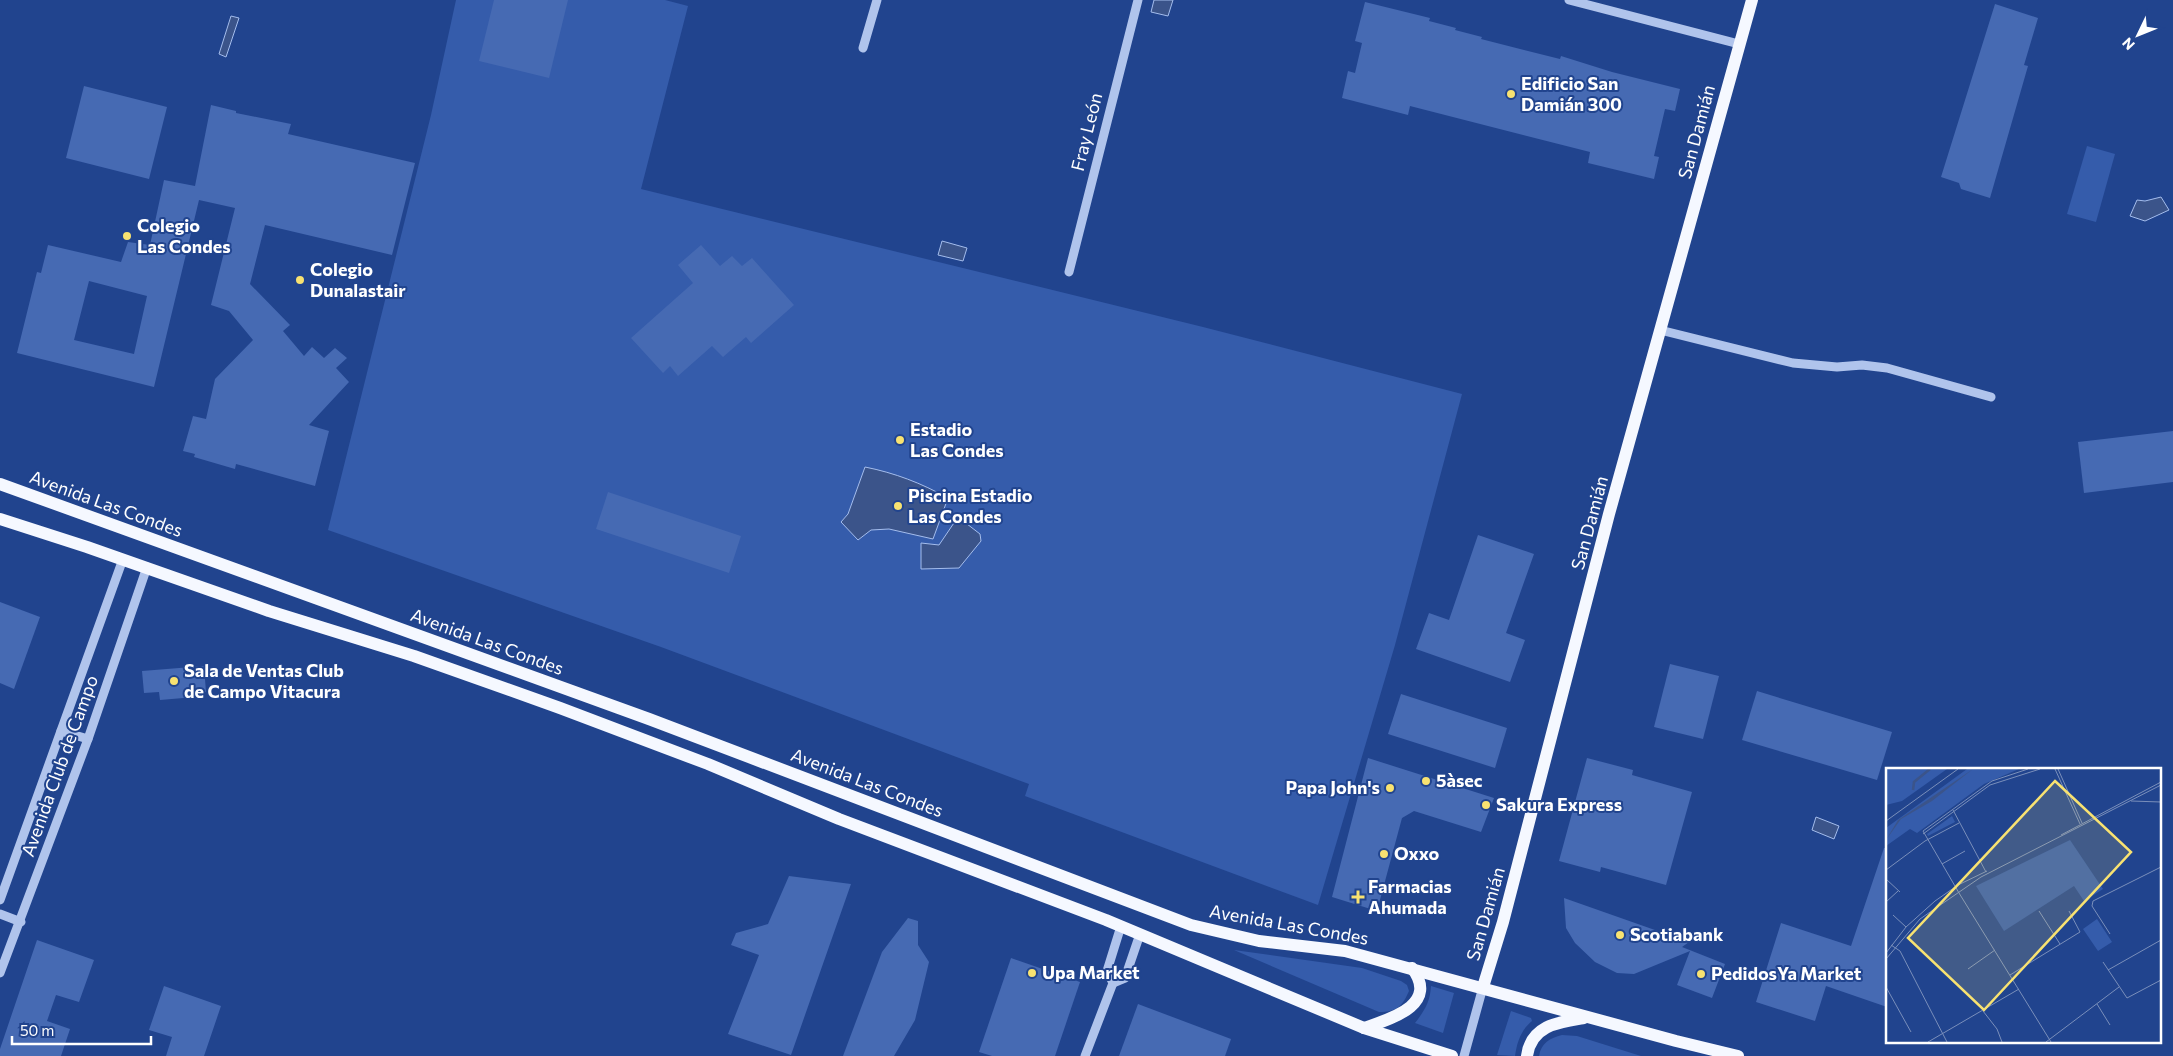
<svg xmlns="http://www.w3.org/2000/svg" width="2173" height="1056" font-family="Commissioner,sans-serif">
<style>
.green{fill:#355cab}
.water{fill:#3b548a;stroke:#a4bded}
.building{fill:#466ab3;fill-rule:evenodd}
.lines{fill:none;stroke-linecap:round;stroke-linejoin:round}
.minor{stroke:#b0c4ec;stroke-width:9}
.major{stroke:#f5f8ff;stroke-width:12}
.poi-dot{fill:#f8e271;stroke:#21448e;stroke-width:2}
.labels{text-anchor:middle;stroke-width:4;stroke-linejoin:round;paint-order:stroke}
.poi-label{font-size:18px;font-weight:bold;fill:#fff;stroke:#21448e;text-anchor:start}
.street-label{font-size:18px;fill:#fff;stroke:#21448e}
.inset-river{fill:none;stroke:#3b548a;stroke-width:2.5}
.inset-road{fill:none;stroke:#7a8fbb;stroke-width:1}
.view{fill:#f8e271;fill-opacity:0.15;stroke:#f8e271;stroke-width:2.5}
.inset-edge{fill:none;stroke:#fff;stroke-width:2.5}
</style>
<rect width="100%" height="100%" fill="#21448e"/>
<g class="green">
<polygon points="456,0 665,0 688,6 641,189 1203,327 1462,394 1395,645 1318,905 1025,796 1029,784 661,647 328,530 431,115"/>
<polygon points="2087,146 2115,154 2096,222 2067,214"/>
<path d="M1234,950L1362,968L1401,981L1407,985L1409,991C1402,1007 1396,1012 1379,1012Z"/>
<path d="M1431,986L1454,993L1443,1033L1415,1023C1425,1010 1430,1002 1431,986Z"/>
<path d="M1511,1011L1531,1018L1532,1021C1521,1030 1517,1042 1515,1056L1497,1055Z"/>
<path d="M1562,1035L1577,1036L1641,1056H1539C1541,1043 1550,1038 1562,1035Z"/>
</g>
<g class="water">
<polygon points="1154,0 1173,0 1168,16 1151,12"/>
<polygon points="231,16 239,18 226,57 219,54"/>
<polygon points="2161,197 2169,210 2145,221 2130,216 2137,200 2145,201"/>
<polygon points="942,241 967,248 963,261 938,255"/>
<path d="M865,467C895,473 921,483 948,498L933,539L889,529L871,530L858,540L841,522L848,514Z"/>
<polygon points="958,517 980,534 981,541 959,568 921,569 921,543 939,545"/>
<polygon points="1816,817 1839,826 1834,839 1812,830"/>
</g>
<g class="building">
<polygon points="494,0 568,0 549,78 479,61"/>
<polygon points="1365,2 1430,18 1429,21 1456,28 1455,30 1482,37 1481,39 1560,59 1561,56 1612,72 1680,89 1675,111 1665,109 1654,156 1659,157 1654,179 1588,163 1590,152 1410,106 1408,115 1342,98 1348,71 1355,73 1362,43 1355,41"/>
<polygon points="1995,4 2038,18 2024,65 2028,66 1990,198 1961,189 1959,183 1941,177"/>
<polygon points="84,86 167,107 149,179 66,158"/>
<path d="M211,105L236,111V113L291,124L288,134L415,163L392,255L265,225L250,284L290,325L283,331L304,356L312,347L324,358L335,348L347,358L336,368L349,382L309,425L329,431L315,486L236,464L235,469L194,457L195,454L183,451L193,416L206,419L215,379L253,340L229,311L211,305L235,208L199,200L154,387L17,353L37,272L41,273L48,245L121,262L128,242L150,245L164,180L195,186ZM89,281L147,296L134,354L74,340Z"/>
<polygon points="701,245 720,266 732,256 742,266 752,258 794,305 751,343 746,337 723,357 712,346 678,376 670,366 663,373 631,338 693,283 678,265"/>
<polygon points="2173,431 2173,482 2084,493 2078,442"/>
<polygon points="608,492 741,536 729,573 596,529"/>
<polygon points="1478,535 1534,554 1506,633 1525,640 1510,682 1416,649 1429,613 1449,620"/>
<polygon points="0,602 40,617 14,689 0,683"/>
<polygon points="1670,664 1719,676 1703,739 1654,727"/>
<polygon points="204,666 206,692 195,693 195,697 160,700 159,692 144,693 142,671"/>
<polygon points="1757,691 1892,732 1877,780 1742,740"/>
<polygon points="1401,694 1507,728 1495,768 1388,734"/>
<polygon points="1368,758 1494,798 1481,832 1414,811 1402,818 1377,911 1332,897"/>
<polygon points="1587,758 1633,770 1632,775 1692,792 1666,885 1601,867 1600,872 1559,861"/>
<polygon points="1884,848 1887,848 1887,1007 1826,986 1815,1021 1756,1002 1781,923 1851,946"/>
<polygon points="789,876 851,884 791,1055 728,1034 759,955 731,945 736,933 768,924"/>
<polygon points="1564,898 1689,942 1682,947 1725,964 1712,998 1677,985 1690,951 1634,974 1617,973 1595,962 1575,943 1566,928"/>
<polygon points="908,918 918,921 918,945 929,962 915,1020 894,1056 843,1056 882,952"/>
<polygon points="37,940 94,960 79,1002 56,995 47,1021 70,1029 61,1056 0,1056 0,1049"/>
<polygon points="1011,958 1080,982 1055,1056 992,1056 979,1052"/>
<polygon points="164,986 221,1006 204,1056 166,1056 172,1037 149,1030"/>
<polygon points="1138,1004 1231,1039 1225,1056 1119,1056"/>
</g>
<g class="lines">
<g class="minor">
<polyline points="1569,0 1739,44"/>
<polyline points="863,48 877,0"/>
<polyline points="1069,272 1138,0"/>
<polyline points="1660,330 1793,363 1837,367 1862,365 1887,368 1991,397"/>
<polyline points="61,731 88,739"/>
<polyline points="0,900 123,559"/>
<polyline points="0,914 21,922"/>
<polyline points="0,973 88,739 147,567"/>
<polyline points="1113,983 1125,978 1140,934"/>
<polyline points="1085,1056 1113,983 1107,971 1121,926"/>
<polyline points="1464,1056 1483,987"/>
</g>
<g class="major">
<polyline points="0,484 649,719 1191,925 1259,941 1345,951 1676,1041 1738,1056"/>
<polyline points="0,519 87,547 269,611 414,656 560,708 708,764 839,819 1106,920 1364,1028 1452,1056"/>
<polyline points="1483,987 1503,922 1609,514 1752,0"/>
<path d="M1364,1028C1390,1019 1440,1005 1412,968"/>
<path d="M1527,1056C1531,1025 1559,1022 1584,1018"/>
</g>
</g>
<g class="poi-dot">
<circle cx="1511" cy="94" r="5"/>
<circle cx="127" cy="236" r="5"/>
<circle cx="300" cy="280" r="5"/>
<circle cx="900" cy="440" r="5"/>
<circle cx="898" cy="506" r="5"/>
<circle cx="174" cy="681" r="5"/>
<circle cx="1426" cy="781" r="5"/>
<circle cx="1390" cy="788" r="5"/>
<circle cx="1486" cy="805" r="5"/>
<circle cx="1384" cy="854" r="5"/>
<path d="M1355.5 889.5h5v5h5v5h-5v5h-5v-5h-5v-5h5z"/>
<circle cx="1620" cy="935" r="5"/>
<circle cx="1032" cy="973" r="5"/>
<circle cx="1701" cy="974" r="5"/>
</g>
<g class="labels">
<g class="poi-label">
<text x="1521" y="90">Edificio San<tspan x="1521" dy="21">Damián 300</tspan></text>
<text x="137" y="232">Colegio<tspan x="137" dy="21">Las Condes</tspan></text>
<text x="310" y="276">Colegio<tspan x="310" dy="21">Dunalastair</tspan></text>
<text x="910" y="436">Estadio<tspan x="910" dy="21">Las Condes</tspan></text>
<text x="908" y="502">Piscina Estadio<tspan x="908" dy="21">Las Condes</tspan></text>
<text x="184" y="677">Sala de Ventas Club<tspan x="184" dy="21">de Campo Vitacura</tspan></text>
<text x="1436" y="787">5àsec</text>
<text x="1380" y="794" text-anchor="end">Papa John's</text>
<text x="1496" y="811">Sakura Express</text>
<text x="1394" y="860">Oxxo</text>
<text x="1368" y="893">Farmacias<tspan x="1368" dy="21">Ahumada</tspan></text>
<text x="1630" y="941">Scotiabank</text>
<text x="1042" y="979">Upa Market</text>
<text x="1711" y="980">PedidosYa Market</text>
</g>
<g class="street-label">
<text transform="translate(1087 132) rotate(-76)" y="6">Fray León</text>
<text transform="translate(1697 132) rotate(-75)" y="6">San Damián</text>
<text transform="translate(106 504) rotate(20)" y="6">Avenida Las Condes</text>
<text transform="translate(1590 523) rotate(-75)" y="6">San Damián</text>
<text transform="translate(487 642) rotate(20)" y="6">Avenida Las Condes</text>
<text transform="translate(60 766) rotate(-70)" y="6">Avenida Club de Campo</text>
<text transform="translate(867 783) rotate(21)" y="6">Avenida Las Condes</text>
<text transform="translate(1486 914) rotate(-74)" y="6">San Damián</text>
<text transform="translate(1289 925) rotate(10)" y="6">Avenida Las Condes</text>
</g>
</g>
<g transform="translate(1886 768)">
<rect width="275" height="275" fill="#21448e"/>
<path d="M0,1H61L16,33L0,37ZM81,1H133L98,16L31,65L24,61L0,78V60ZM66,48L69,54L42,68L41,66ZM184,72L217,121L198,133L188,118L118,163L90,118ZM211,151L226,174L212,183L197,161Z" fill="#355cab"/>
<path d="M87,1L46,33L15,51L0,72L12,52Z" fill="#3b548a"/>
<path class="inset-river" d="M27,22L28,14L44,1"/>
<path class="inset-road" d="M169,1L194,56M172,1L196,55M245,33L275,34M67,42L100,104M0,53L72,1M37,66L104,17L154,1M175,67L275,14M56,96L79,83M0,102L39,73L73,55M0,111L14,124M73,125L37,63L106,13L142,1M73,125L165,274M0,134L12,123M153,143L174,176M7,147L20,159M224,166L206,138L207,133L275,99M5,177L14,183L61,274M0,185L20,159L49,133L72,117L101,103M0,191L34,151L95,109L275,17M217,194L241,230L275,212M82,201L109,182M222,202L275,172M124,207L194,164L183,143M0,219L25,264M211,236L224,257M97,243L111,261L116,274M42,274L133,221M160,274L233,219"/>
<path class="view" d="M169,13L245,84L98,242L22,170Z"/>
<rect width="275" height="275" class="inset-edge"/>
</g>
<g transform="translate(2138 35) rotate(227)" stroke="#21448e" stroke-width="4" paint-order="stroke">
<path d="M0-4L9 19L0 12L-9 19Z" fill="#ffffff"/>
<text y="-8" font-size="14" font-weight="bold" text-anchor="middle" fill="#ffffff">N</text>
</g>
<path d="M12 1036v8h139v-8" fill="none" stroke="#ffffff" stroke-width="2.5"/>
<text x="20" y="1036" font-size="15" fill="#ffffff" stroke="#21448e" stroke-width="4" paint-order="stroke">50 m</text>
</svg>
